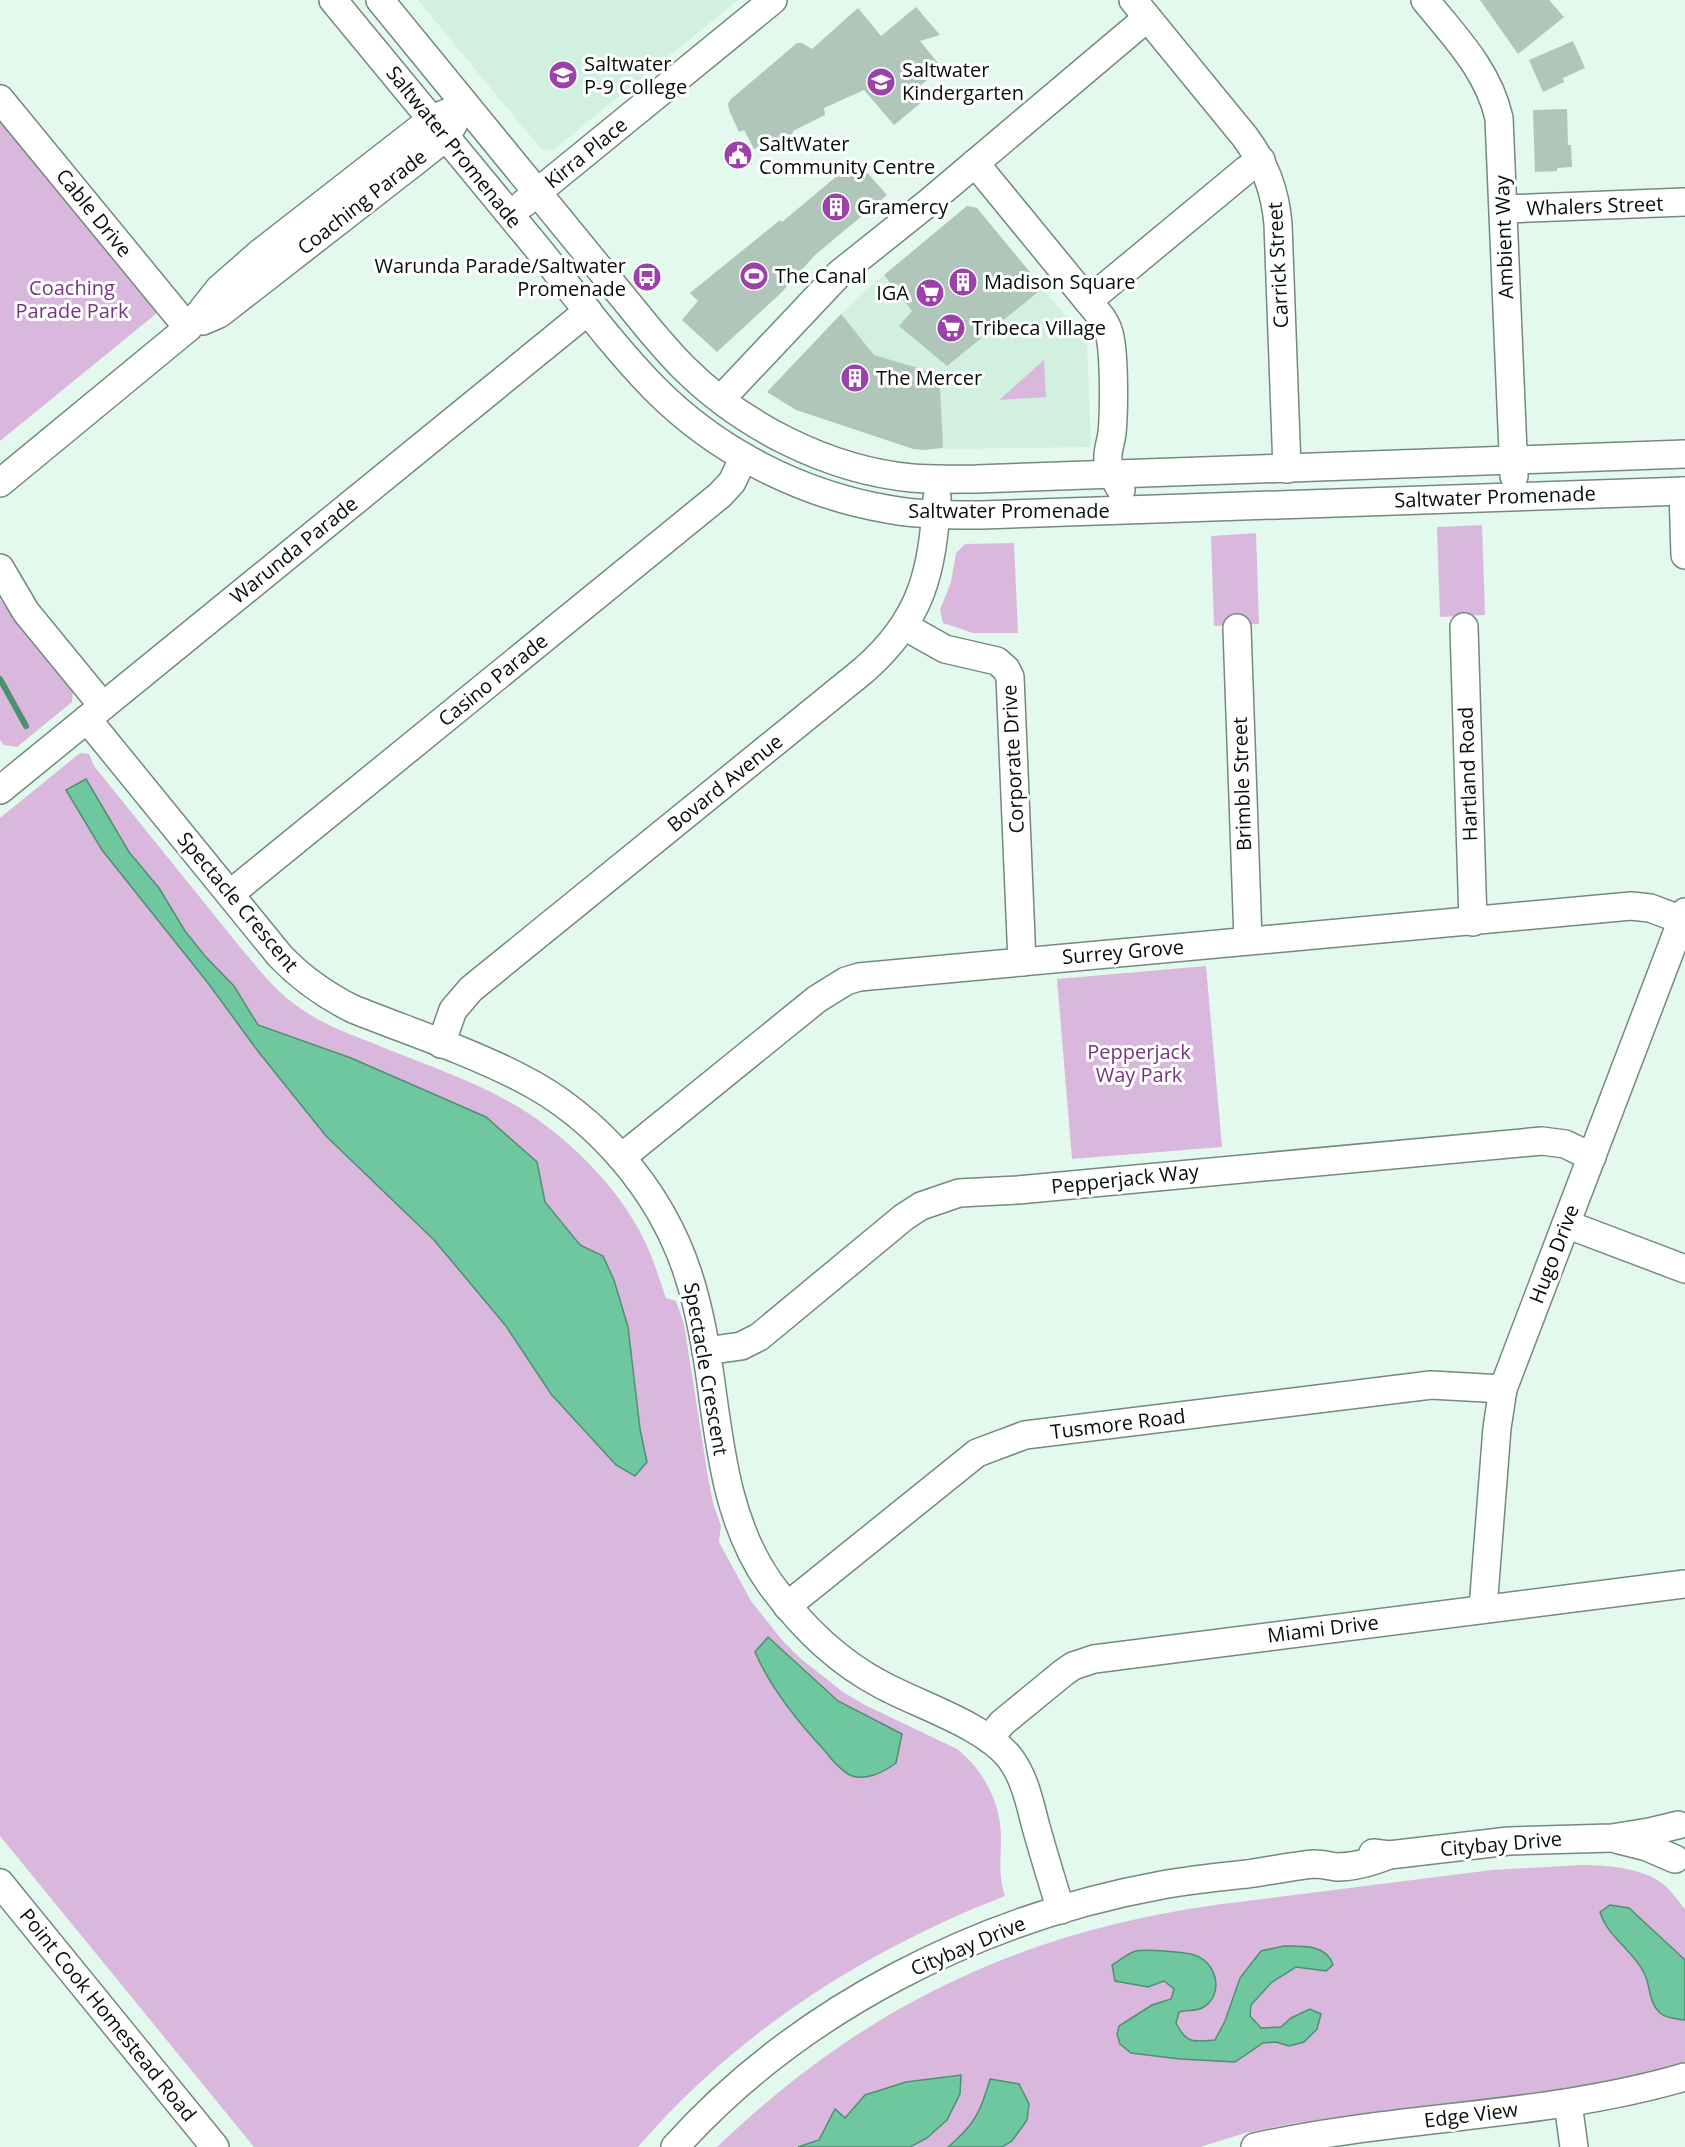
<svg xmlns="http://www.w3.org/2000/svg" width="1685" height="2147" font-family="'Open Sans',sans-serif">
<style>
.built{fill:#d2f0e0}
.green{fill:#dab8de}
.water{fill:#6ec79e;stroke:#4f8f72;stroke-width:1.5}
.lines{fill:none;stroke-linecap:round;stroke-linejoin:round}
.stream{stroke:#4f8f72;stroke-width:6}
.building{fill:#b1c6bb}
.minor-casing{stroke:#75897f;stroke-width:30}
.minor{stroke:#fff;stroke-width:27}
.labels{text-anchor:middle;stroke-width:6;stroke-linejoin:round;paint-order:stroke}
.poi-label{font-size:20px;fill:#070d0a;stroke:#fff;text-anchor:start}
.street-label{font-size:20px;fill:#070d0a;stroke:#fff}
.park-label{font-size:20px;fill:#763580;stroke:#fff}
</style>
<rect width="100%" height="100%" fill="#e3f9ed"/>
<g class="built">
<polygon points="418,0 738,0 553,150 541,149"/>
<polygon points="967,206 977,208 1087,342 1091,447 949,449 932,447 767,392 857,298"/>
</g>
<g class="green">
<polygon points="0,111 162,309 0,441"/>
<polygon points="1044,360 1046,397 999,400"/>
<polygon points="1482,525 1485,615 1440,617 1437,527"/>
<polygon points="1256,533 1259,624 1214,626 1211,536"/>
<polygon points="1014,543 1018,633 973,633 943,623 940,610 951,582 956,553 965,544"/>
<polygon points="0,599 73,690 72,702 17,747 4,745 0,740"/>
<path d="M80,753L89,754L94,766L240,947C257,967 273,988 293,1003C316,1021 343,1032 370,1042C420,1063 474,1080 520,1108C566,1136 614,1183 639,1230C651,1251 658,1275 666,1298L676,1301L684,1324L708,1477L713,1503L721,1526L719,1542L751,1601L782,1640L800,1658L843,1692L865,1705L957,1749C983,1769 1001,1803 1001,1837C1001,1857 998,1876 1005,1896C865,1950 736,2033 638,2147H254L0,1836V818Z"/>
<polygon points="1206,966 1222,1147 1072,1159 1057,979"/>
<path d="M1582,1865C1607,1865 1643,1868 1663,1884C1672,1891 1678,1901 1685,1909V2062L1627,2078L1581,2087L1296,2123L1245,2133L1200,2147H717C862,2008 1017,1933 1215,1905L1492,1870Z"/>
</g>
<g class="water">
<polygon points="86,779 129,852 159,888 185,931 205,956 234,986 258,1025 351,1058 486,1117 537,1162 545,1202 580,1245 603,1256 614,1280 628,1327 640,1429 647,1462 635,1476 616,1465 551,1394 506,1326 434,1240 326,1136 257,1050 208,983 102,850 66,790"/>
<path d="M768,1637L838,1701L902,1734L896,1763C884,1772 863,1783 848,1774C840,1769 831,1759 825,1751C798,1722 771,1689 755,1652Z"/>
<path d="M1610,1905L1629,1908L1685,1960V2020C1676,2019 1665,2018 1659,2012C1648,2001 1651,1986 1644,1973C1633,1950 1608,1938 1600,1912Z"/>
<path d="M1284,1946C1302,1946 1327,1944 1333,1965L1326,1971L1296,1967L1272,1982L1251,2005L1250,2016L1261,2028L1281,2027L1291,2018L1310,2009L1321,2014L1317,2029L1304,2042L1289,2046L1276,2042L1263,2043L1235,2062L1180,2059L1131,2053L1120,2044L1117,2034L1119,2026L1152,2005L1171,1999L1174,1989L1164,1981L1148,1987L1115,1981L1112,1965C1119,1961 1128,1953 1136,1951C1144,1949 1190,1952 1197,1956C1218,1965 1224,1996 1202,2008C1197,2011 1186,2010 1179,2012L1176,2023C1186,2044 1194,2042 1215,2040L1225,2021L1240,1978L1261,1951Z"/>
<polygon points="961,2075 960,2094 947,2120 927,2138 910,2147 798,2147 819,2140 835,2109 845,2118 865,2095 906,2082"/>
<path d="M990,2079L1019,2084L1029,2104L1027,2120L1012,2141L1002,2147H948C974,2125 981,2112 990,2079Z"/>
</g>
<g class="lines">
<polyline class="stream" points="0,679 26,726"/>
</g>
<g class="building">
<polygon points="1480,0 1549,0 1564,17 1518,54"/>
<polygon points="916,7 940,35 920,41 942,68 921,85 928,97 894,125 864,90 824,108 825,115 793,131 791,144 774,147 771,141 754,149 744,130 739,132 729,110 728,104 730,100 797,43 802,43 812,49 858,8 881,36"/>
<polygon points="1573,41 1585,68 1563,78 1564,82 1543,92 1529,60"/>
<polygon points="1567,109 1568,145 1571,145 1572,167 1557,168 1557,171 1535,172 1533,110"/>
<polygon points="856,160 887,195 815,255 781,293 717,352 682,320 698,301 690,293 780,220 782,222"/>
<polygon points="967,206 977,208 1043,288 947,366 899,326 912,311 884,275"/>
<polygon points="841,314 874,355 938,374 931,379 940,388 943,448 924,450 913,449 796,410 767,392"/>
</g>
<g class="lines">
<g class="minor-casing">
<g id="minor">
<path d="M333,0C400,82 468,163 535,245C574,293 611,344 654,388C716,451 800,494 887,509C918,515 950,515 982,515L1685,491"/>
<path d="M380,0L649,329C660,342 671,355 683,367C742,426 828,470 912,478C934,480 955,479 976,479L1685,454"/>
<path d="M1133,0L1245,137C1265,164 1275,190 1278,224L1287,469"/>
<path d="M1425,0C1455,37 1488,70 1499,118L1514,476"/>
<polyline points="0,99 188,328"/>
<path d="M975,163L1102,318C1104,322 1107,326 1108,330C1115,347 1114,413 1112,433C1111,442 1107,451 1108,460C1109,472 1116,480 1121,490"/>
<polyline points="523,204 773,0"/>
<polyline points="1504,209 1685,202"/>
<polyline points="1088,301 1246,170 1261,160"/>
<polyline points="203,321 219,314 417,160 446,137 454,123"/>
<polyline points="721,399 839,274 928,203 1147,18"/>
<polyline points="0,483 188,328 219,289 260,253 432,119 449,112"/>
<polyline points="1683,491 1685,555"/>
<polyline points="0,568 26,612 103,706"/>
<polyline points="904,626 945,649 997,661 1006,669 1010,677 1022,962"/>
<polyline points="1464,627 1473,922"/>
<polyline points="1237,628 1248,940"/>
<path d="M87,719L280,956C302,979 325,995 353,1009C408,1031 466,1050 519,1077C597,1116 661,1191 688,1274C699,1307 705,1341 710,1376C720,1447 727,1522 769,1582C799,1624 836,1661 882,1685C919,1705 984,1725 1010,1758C1025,1778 1030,1804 1036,1827C1044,1855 1052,1882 1061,1910"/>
<polyline points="0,790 588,311"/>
<polyline points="230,894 720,495 732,482 744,457"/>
<path d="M441,1044L453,1010L471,989L864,670C922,619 932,573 937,498"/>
<polyline points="622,1157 817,999 846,981 859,977 1631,906 1650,908 1682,920"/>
<polyline points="1566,1224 1685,1269"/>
<polyline points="706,1351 741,1346 759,1337 904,1217 921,1206 959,1193 1018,1190 1542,1141 1565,1144 1592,1157"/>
<polyline points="787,1606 977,1453 1025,1435 1431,1385 1503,1389"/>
<polyline points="1483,1609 1497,1428 1503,1389 1685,912"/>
<polyline points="989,1739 1002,1723 1063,1673 1073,1666 1094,1659 1685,1584"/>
<polyline points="1619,1840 1647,1847 1675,1859"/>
<polyline points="1373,1853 1389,1855 1509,1841 1612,1838 1649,1832 1678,1825"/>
<polyline points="0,1883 215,2147"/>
<polyline points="1568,2103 1574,2147"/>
<path d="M675,2147C799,2009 980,1918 1162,1885C1190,1880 1219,1877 1247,1874C1269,1871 1292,1866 1314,1864C1322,1864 1329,1866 1337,1867C1356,1867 1372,1862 1389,1855"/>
<path d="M1255,2147C1397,2115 1545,2118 1685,2077"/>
</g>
</g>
<use href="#minor" class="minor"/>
</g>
<defs>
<g id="school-disc" transform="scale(1.5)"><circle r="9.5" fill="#9d41aa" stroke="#fff"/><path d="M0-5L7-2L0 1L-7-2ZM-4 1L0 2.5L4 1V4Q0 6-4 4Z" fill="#fff"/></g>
<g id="civic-disc" transform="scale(1.5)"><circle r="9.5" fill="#9d41aa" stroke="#fff"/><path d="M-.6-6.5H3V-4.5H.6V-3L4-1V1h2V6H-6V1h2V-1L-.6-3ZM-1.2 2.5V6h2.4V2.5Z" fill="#fff"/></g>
<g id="building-disc" transform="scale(1.5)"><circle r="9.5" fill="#9d41aa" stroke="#fff"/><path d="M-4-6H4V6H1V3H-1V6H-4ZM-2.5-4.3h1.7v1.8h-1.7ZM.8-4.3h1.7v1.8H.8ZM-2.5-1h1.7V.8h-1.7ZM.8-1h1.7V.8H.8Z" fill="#fff"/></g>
<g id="stadium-disc" transform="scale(1.5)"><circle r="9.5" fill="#9d41aa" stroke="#fff"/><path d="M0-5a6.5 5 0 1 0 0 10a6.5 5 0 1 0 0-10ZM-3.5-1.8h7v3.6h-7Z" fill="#fff"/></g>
<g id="bus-disc" transform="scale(1.5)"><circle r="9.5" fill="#9d41aa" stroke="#fff"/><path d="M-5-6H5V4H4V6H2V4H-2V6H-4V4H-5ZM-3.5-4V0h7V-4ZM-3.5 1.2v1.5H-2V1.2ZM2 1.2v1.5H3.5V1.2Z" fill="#fff"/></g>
<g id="supermarket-disc" transform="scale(1.5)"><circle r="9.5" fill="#9d41aa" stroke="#fff"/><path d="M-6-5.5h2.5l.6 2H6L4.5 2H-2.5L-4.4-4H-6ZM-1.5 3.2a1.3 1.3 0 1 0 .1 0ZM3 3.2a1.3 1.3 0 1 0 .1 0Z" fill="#fff"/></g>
</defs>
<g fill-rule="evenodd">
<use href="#school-disc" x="563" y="75"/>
<use href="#school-disc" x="881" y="82"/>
<use href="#civic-disc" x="738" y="155"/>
<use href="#building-disc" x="836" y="207"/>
<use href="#stadium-disc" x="754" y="276"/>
<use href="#bus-disc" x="647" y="277"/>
<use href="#building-disc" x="963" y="282"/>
<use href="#supermarket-disc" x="930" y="293"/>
<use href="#supermarket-disc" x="951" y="328"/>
<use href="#building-disc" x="855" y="378"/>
</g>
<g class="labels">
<g class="poi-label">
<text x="584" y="71">Saltwater<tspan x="584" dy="23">P-9 College</tspan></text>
<text x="902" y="77">Saltwater<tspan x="902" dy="23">Kindergarten</tspan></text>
<text x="759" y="151">SaltWater<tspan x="759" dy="23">Community Centre</tspan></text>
<text x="857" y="214">Gramercy</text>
<text x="626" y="273" text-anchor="end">Warunda Parade/Saltwater<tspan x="626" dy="23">Promenade</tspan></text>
<text x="775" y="283">The Canal</text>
<text x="984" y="289">Madison Square</text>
<text x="909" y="300" text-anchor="end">IGA</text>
<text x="972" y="335">Tribeca Village</text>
<text x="876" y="385">The Mercer</text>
</g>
<g class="street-label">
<text transform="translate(454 147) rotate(51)" y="7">Saltwater Promenade</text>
<text transform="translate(586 153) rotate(-39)" y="7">Kirra Place</text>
<text transform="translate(362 202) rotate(-38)" y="7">Coaching Parade</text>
<text transform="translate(1595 206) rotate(-2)" y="7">Whalers Street</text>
<text transform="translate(94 213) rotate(51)" y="7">Cable Drive</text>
<text transform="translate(1504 237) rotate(-92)" y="7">Ambient Way</text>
<text transform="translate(1278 265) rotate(-93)" y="7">Carrick Street</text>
<text transform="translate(1495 497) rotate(-2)" y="7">Saltwater Promenade</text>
<text x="1009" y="518">Saltwater Promenade</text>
<text transform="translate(294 550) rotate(-39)" y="7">Warunda Parade</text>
<text transform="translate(493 680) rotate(-39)" y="7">Casino Parade</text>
<text transform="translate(1013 759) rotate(-93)" y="7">Corporate Drive</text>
<text transform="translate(1468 774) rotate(-92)" y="7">Hartland Road</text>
<text transform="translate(725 783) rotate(-39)" y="7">Bovard Avenue</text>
<text transform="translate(1242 784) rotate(-92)" y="7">Brimble Street</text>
<text transform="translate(238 902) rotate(50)" y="7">Spectacle Crescent</text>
<text transform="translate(1123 952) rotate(-5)" y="7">Surrey Grove</text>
<text transform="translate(1125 1179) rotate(-6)" y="7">Pepperjack Way</text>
<text transform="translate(1554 1254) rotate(-69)" y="7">Hugo Drive</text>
<text transform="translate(706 1369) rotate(80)" y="7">Spectacle Crescent</text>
<text transform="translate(1118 1424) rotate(-7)" y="7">Tusmore Road</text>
<text transform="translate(1323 1629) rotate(-7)" y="7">Miami Drive</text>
<text transform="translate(1501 1844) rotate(-5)" y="7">Citybay Drive</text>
<text transform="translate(968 1946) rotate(-23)" y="7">Citybay Drive</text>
<text transform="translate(108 2015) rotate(51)" y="7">Point Cook Homestead Road</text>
<text transform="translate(1471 2115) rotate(-7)" y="7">Edge View</text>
</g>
<g class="park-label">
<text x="72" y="295">Coaching<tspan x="72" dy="23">Parade Park</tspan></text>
<text x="1139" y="1059">Pepperjack<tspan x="1139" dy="23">Way Park</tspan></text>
</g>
</g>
</svg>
